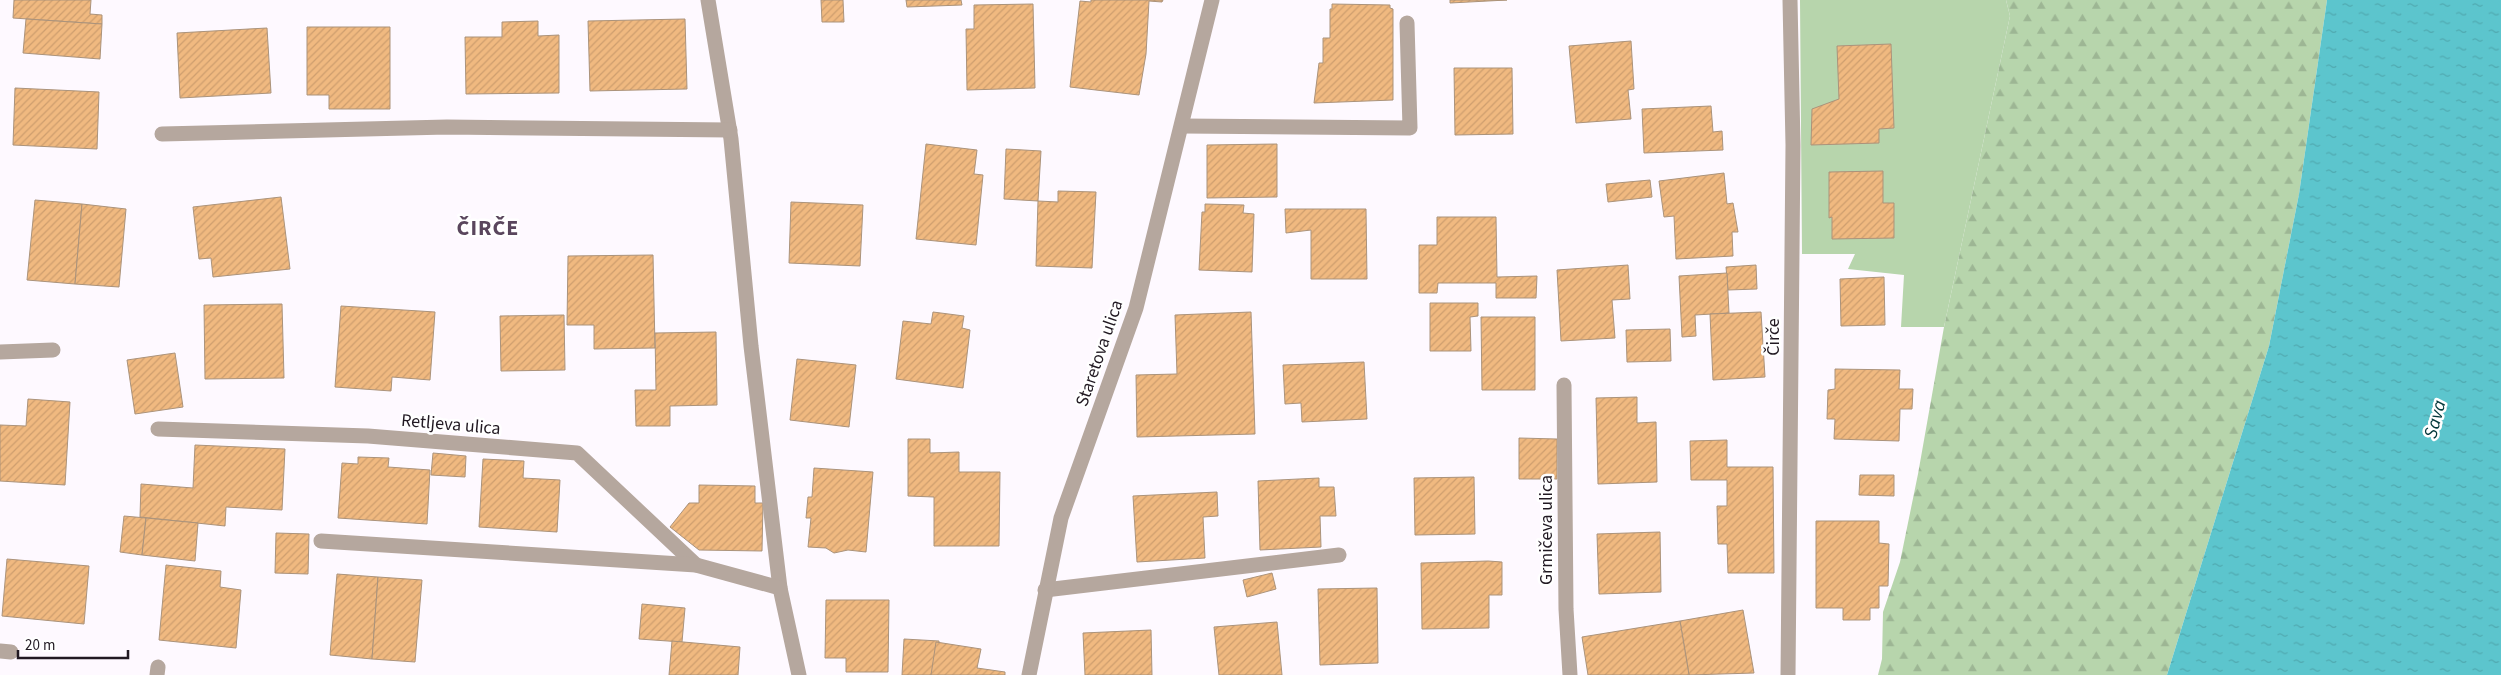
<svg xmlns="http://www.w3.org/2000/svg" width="2501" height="675" font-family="'Source Sans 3',sans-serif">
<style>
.green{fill:#b7d5ac}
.forest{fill:url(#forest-firs)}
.water{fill:url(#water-ripples)}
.building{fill:url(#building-hatch);stroke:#ab937b}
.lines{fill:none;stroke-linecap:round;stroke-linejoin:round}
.minor{stroke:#b5a79e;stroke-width:15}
.labels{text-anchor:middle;stroke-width:5;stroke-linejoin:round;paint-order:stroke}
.street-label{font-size:18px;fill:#211922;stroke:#fff}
.water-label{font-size:19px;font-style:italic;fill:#02373a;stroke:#fff}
.district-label{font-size:22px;font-weight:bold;letter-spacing:1px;fill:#5a465d;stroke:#fff}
</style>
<defs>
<pattern id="forest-firs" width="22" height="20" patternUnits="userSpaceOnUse" patternTransform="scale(1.25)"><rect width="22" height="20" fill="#b7d5ac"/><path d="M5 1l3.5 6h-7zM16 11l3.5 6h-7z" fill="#9db694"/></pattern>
<pattern id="water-ripples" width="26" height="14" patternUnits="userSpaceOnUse" patternTransform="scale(1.25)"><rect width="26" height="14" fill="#5cc5cd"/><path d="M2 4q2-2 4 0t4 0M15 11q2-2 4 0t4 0" fill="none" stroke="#50a9b0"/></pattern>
<pattern id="building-hatch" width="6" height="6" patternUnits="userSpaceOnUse" patternTransform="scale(1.25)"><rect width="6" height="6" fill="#f0b980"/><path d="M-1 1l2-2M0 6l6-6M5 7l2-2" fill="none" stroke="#ce9e6e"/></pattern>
</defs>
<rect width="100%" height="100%" fill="#fef9ff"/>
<polygon class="green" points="1800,0 2006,0 2010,16 1944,327 1901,327 1904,275 1848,269 1855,254 1802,254"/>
<polygon class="forest" points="2006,0 2327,0 2299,194 2269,346 2167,675 1878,675 1882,659 1883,612 1900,562 1918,474 1944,327 2010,16"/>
<polygon class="water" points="2327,0 2501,0 2501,675 2167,675 2269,346 2299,194"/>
<g class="building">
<polygon points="14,0 91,0 90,14 102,15 102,24 13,18"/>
<polygon points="821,0 843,0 844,22 822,22"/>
<polygon points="906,0 961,0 962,5 907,7"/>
<polygon points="1091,0 1163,0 1162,2 1149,1 1146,54 1139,95 1070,87 1080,1 1091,2"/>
<polygon points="1450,0 1507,0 1450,3"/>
<polygon points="1033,4 1035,88 967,90 966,29 974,29 974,5"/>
<polygon points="1332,4 1390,5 1390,8 1393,9 1393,100 1314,103 1319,63 1323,63 1323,38 1330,38 1330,9 1332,9"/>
<polygon points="26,19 102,24 100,59 23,53"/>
<polygon points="685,19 687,89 590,91 588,21"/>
<polygon points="538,21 538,36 559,35 559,93 466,94 465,37 502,37 502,22"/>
<polygon points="307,27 390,27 390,109 329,109 329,95 307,95"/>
<polygon points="267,28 271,93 180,98 177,33"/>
<polygon points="1631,41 1634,89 1628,90 1631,119 1576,123 1569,46"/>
<polygon points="1891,44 1894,128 1879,129 1879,143 1811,145 1812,109 1839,99 1837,46"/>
<polygon points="1454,68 1512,68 1513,134 1455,135"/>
<polygon points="15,88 99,92 97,149 13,145"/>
<polygon points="1711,106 1713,132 1722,131 1723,150 1644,153 1642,109"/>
<polygon points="926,144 977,150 974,174 983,175 976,245 916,239"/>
<polygon points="1277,144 1277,197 1207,198 1207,145"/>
<polygon points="1006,149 1041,151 1038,201 1004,199"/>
<polygon points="1883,171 1883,203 1894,203 1894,238 1832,239 1832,217 1829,218 1829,172"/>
<polygon points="1724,173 1727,204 1733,203 1738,232 1732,232 1733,256 1676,259 1674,216 1664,217 1659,181"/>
<polygon points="1650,180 1652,197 1608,202 1606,184"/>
<polygon points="1058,191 1096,192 1092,268 1036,266 1038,201 1058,202"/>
<polygon points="281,197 290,269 213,277 211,258 199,259 193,207"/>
<polygon points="35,200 82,204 75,284 27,280"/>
<polygon points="791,202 863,205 860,266 789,263"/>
<polygon points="82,204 126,209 119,287 75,284"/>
<polygon points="1205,204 1244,205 1243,213 1254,214 1252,272 1199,270 1202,212 1205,212"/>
<polygon points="1285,209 1366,209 1367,279 1311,279 1311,230 1286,233"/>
<polygon points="1437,217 1496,217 1497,277 1537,276 1536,298 1496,298 1496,283 1438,283 1437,293 1419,293 1419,245 1437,245"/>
<polygon points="653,255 655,348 594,349 594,325 567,325 568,256"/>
<polygon points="1628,265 1630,299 1612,300 1615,338 1561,341 1557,270"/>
<polygon points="1756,265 1757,289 1728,290 1726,267"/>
<polygon points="1727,273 1729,313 1695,315 1696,336 1682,337 1679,276"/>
<polygon points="1884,277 1885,325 1841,326 1840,279"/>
<polygon points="1430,303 1478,303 1478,316 1470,317 1471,351 1430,351"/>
<polygon points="282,304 284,378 205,379 204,305"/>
<polygon points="341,306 435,312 430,380 392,377 391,391 335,387"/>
<polygon points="933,312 964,316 962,328 970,330 963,388 896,379 903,321 931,324"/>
<polygon points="1251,312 1255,434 1137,437 1136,375 1177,374 1175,315"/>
<polygon points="1761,312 1765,377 1713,380 1710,314"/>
<polygon points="564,315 565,370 501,371 500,316"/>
<polygon points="1481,317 1535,317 1535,390 1482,390"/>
<polygon points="1670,329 1671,361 1627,362 1626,330"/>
<polygon points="716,332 717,405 670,406 670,426 636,426 635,390 656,390 655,333"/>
<polygon points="175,353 183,407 135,414 127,360"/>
<polygon points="797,359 856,365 849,427 790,420"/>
<polygon points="1364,362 1367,419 1302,422 1301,403 1285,404 1283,365"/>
<polygon points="1835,369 1900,370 1899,389 1913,389 1912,409 1900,409 1899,441 1834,439 1835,419 1827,419 1828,390 1835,389"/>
<polygon points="1637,397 1637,423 1656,422 1657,482 1598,484 1596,398"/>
<polygon points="28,399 70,402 65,485 0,481 0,425 26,426"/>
<polygon points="1519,438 1557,439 1557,479 1519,479"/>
<polygon points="908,439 930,439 930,453 959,452 959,472 1000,472 999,546 934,546 934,497 908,496"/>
<polygon points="1727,440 1727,467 1773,467 1774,573 1728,573 1727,544 1718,544 1717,506 1727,506 1727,480 1691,480 1690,441"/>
<polygon points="195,445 285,449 282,510 226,507 225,526 140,517 141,484 193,488"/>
<polygon points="433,453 466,456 465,477 431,475"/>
<polygon points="358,457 389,458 388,467 430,470 427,524 338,518 342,463 358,464"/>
<polygon points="483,459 524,461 523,478 560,480 557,532 479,527"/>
<polygon points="814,468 873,472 866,552 848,550 834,553 826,548 808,547 811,518 806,518 808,497 812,497"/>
<polygon points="1860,475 1894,475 1894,496 1859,495"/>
<polygon points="1474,477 1475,534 1415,535 1414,478"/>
<polygon points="1319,478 1319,487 1334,487 1336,516 1320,516 1321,547 1260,550 1258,481"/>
<polygon points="699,485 755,486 755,503 763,503 762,551 699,550 670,527 689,503 699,503"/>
<polygon points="1217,492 1218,516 1203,517 1205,558 1137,562 1133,496"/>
<polygon points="124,516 146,518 142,555 120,552"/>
<polygon points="146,518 198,523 195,561 142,555"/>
<polygon points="1816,521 1879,521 1879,543 1889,544 1888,586 1879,586 1879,608 1870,608 1870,620 1843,620 1843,608 1816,608"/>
<polygon points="1660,532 1661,592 1599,594 1597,534"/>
<polygon points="276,533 309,534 308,574 275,573"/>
<polygon points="7,559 89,566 84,624 2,616"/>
<polygon points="1488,561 1502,562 1502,595 1489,595 1489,628 1422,629 1421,563"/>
<polygon points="166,565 221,571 220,587 241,590 236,648 159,640"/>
<polygon points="1272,573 1276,589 1247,597 1243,580"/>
<polygon points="337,574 378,577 372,659 330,655"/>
<polygon points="378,577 422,580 415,662 372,659"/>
<polygon points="1377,588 1378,663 1320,665 1318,589"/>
<polygon points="826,600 889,600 888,672 846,672 846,658 825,658"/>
<polygon points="642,604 685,608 682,642 639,639"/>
<polygon points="1743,610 1754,673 1689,675 1680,621"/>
<polygon points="1680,621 1689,675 1588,675 1582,637"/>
<polygon points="1277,622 1282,675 1219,675 1214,627"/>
<polygon points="1151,630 1152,675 1085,675 1083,633"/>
<polygon points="904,639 939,641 937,675 902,675"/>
<polygon points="672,641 740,647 738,675 669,675"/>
<polygon points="936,642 981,649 977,668 1005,672 1005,675 931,675"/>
</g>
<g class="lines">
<g class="minor">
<polyline points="708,0 731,139 751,346 780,588 799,675"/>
<polyline points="1182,126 1410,128 1407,23"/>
<polyline points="162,134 447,127 730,130"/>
<polyline points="0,352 53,350"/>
<polyline points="1564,385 1566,609 1570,675"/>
<polyline points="158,429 368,436 577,453 696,565"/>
<polyline points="321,541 696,565 780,588"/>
<polyline points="1045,590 1339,555"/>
<polyline points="0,651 11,652"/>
<polyline points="157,675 158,667"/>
<polyline points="1029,675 1061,518 1136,308 1212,0"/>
<polyline points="1788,675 1793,145 1790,0"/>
</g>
</g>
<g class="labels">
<g class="street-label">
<text transform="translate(1773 337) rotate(-90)" y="6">Čirče</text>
<text transform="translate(1099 353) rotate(-71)" y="6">Staretova ulica</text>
<text transform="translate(451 424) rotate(5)" y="6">Retljeva ulica</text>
<text transform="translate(1546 530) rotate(-90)" y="6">Grmičeva ulica</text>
</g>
<g class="water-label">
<text transform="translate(2434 419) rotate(-75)" y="7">Sava</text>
</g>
<g class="district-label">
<text x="488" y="235">ČIRČE</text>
</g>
</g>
<path d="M18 650v8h110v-8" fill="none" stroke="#211922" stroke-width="2.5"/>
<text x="25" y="650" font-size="15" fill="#211922" stroke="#ffffff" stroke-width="4" paint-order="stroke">20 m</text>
</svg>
